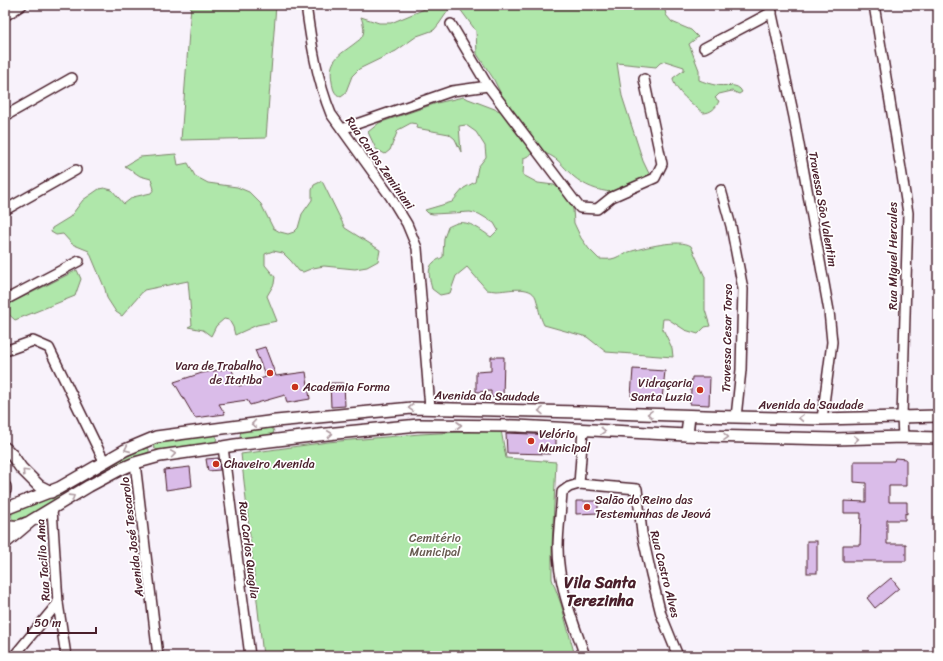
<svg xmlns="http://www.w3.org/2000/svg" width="943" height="661" font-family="Sriracha,sans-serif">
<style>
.green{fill:#afe7aa;stroke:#7c836a}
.building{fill:#dabce9;stroke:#4a1f2b}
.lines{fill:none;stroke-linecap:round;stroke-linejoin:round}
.minor-casing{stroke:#4a1f2b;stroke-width:12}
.major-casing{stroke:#4a1f2b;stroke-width:14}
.minor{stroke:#fff;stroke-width:9}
.major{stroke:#fff;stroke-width:11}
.oneway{stroke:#ae9aa0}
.poi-dot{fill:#c8321e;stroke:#fff;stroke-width:1.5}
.labels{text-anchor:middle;stroke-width:3.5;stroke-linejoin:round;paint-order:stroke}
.street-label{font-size:12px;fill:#4a1f2b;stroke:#fff}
.poi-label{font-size:12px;fill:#4a1f2b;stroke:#fff;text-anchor:start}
.park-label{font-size:12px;fill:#685b51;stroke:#fff}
.district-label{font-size:16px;font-weight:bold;fill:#4a1f2b;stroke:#fff}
</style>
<rect width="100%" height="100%" fill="#f8f2fb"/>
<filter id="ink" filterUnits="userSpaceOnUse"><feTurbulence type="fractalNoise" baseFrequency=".025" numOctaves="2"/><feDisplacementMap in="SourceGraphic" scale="8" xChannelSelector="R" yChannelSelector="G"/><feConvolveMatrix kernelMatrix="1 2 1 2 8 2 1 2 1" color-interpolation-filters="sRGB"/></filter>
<g filter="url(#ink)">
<g class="green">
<polygon points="191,5 276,5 266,138 181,140"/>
<path d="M431,5H452L439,24L434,30L417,36L396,51L359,69L352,76L345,94L341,97C334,94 333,89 332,82C328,60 338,56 354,44C356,42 360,40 361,38C366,32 363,23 361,17L379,23H391L427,8Z"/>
<path d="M457,5H664L666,15L672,22L691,30L698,37L689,44L699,70V80C704,82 710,84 715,85C724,87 738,82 742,92L739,94L732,91L719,94L715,98L719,101C716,108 711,113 703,113C694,105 674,91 673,78L684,70V67L665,61L660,63L656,67L617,63L622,96L643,161L654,184C627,196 596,196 573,176C566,170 560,161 553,157C549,154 543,153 538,151L524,158L523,175L538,183L554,185L567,194L573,209L574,223L581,238L589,249L599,259C604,259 610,260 615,258C620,256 624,253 629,252C642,248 680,238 691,246L705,277V310L710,326L705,327L698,334L685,330L668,319H663L662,327L672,348L673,357L606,352L587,337L544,325C539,315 539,308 536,298C531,284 507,291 496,291C493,291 490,290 487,290L467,267L456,276L450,293L440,295L432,289C430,281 426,268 434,262C436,260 440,259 443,257L444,238L448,227C450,226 454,224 457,223C469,220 482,231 491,237L498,230L494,223L479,214L470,212L433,214L428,213L425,210L452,202L464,188L475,182L478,167L486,157L485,146L476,132L466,125L459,126L461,152L455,139L449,134L416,128L417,124L411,123L398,130L390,150L385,154L376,149L368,132L379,123L437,103L463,97L508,114V108L493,78L477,54L476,31Z"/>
<polygon points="176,154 178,165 188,163 195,176 208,183 237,187 249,192 261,204 273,228 280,232 288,234 294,232 298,228 302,214 312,200 312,190 314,185 322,181 345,228 380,250 378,261 367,267 355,269 324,266 313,268 303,272 299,271 291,261 283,253 273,251 265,254 265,265 275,277 274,284 267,296 277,321 257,325 235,335 233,327 229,320 224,319 216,326 211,336 203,330 188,327 192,325 188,281 144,290 122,316 116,312 107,298 105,289 89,251 72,244 63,234 56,235 51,232 52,228 70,217 83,200 99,189 104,188 112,190 124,204 133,197 151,193 154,189 151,179 140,176 125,166 140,157"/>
<polygon points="77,270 81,279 75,296 15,320 5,311 5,306"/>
<polygon points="270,427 272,428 274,431 272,436 242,440 240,436 241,431"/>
<polygon points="501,430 506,458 556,462 552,546 552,579 561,604 575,656 263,656 241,454 328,442 420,434"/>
<path d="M214,434C217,436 217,438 216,441L213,444L157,450L154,448L153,446L156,442Z"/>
<path d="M146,446L149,449V452L120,464L22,521H15C10,518 11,515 14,510L60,494Z"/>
</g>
<g class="building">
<polygon points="265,347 276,376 306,372 310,399 287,403 285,395 250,405 247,400 219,404 225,414 195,418 174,382 202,373 231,368 239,386 266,377 255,350"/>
<polygon points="491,357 504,357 503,398 491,397 491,391 476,392 476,372 491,371"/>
<polygon points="633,369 665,371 662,399 631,396"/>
<polygon points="692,377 710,377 709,405 690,404"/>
<polygon points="330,383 344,383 345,406 331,407"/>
<polygon points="506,433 556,435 556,448 550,448 550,454 507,453"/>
<polygon points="218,458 220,470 208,471 206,459"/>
<polygon points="895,458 906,459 906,486 889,486 889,502 907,502 907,514 905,513 905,520 887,520 887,544 906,544 906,561 843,561 843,545 860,545 861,513 844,513 844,501 866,502 866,483 854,482 854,461 894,461"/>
<polygon points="190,467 192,486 166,490 164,470"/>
<polygon points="576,501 598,501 598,513 576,514"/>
<rect x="807" y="541" width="10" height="32"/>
<polygon points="891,578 899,588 875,608 867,598"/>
</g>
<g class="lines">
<g class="minor-casing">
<g id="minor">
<path d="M306,5C311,42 317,80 331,114L390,196L407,224L417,248L430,408"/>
<polyline points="770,5 794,117 829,311 832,342 822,419"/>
<polyline points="874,5 897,144 908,213 902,417 903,437"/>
<polyline points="5,16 22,5"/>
<polyline points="451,24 488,86 580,208 597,209 612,197 655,178 662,164 644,79"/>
<polyline points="704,48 772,12"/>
<polyline points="5,116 72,78"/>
<polyline points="342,129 452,91 488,86"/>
<polyline points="721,190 731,226 743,289 741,370 736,417"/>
<polyline points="5,210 76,170"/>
<polyline points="5,300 79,261"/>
<polyline points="5,349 8,350 33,341 49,348 104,461"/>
<polyline points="223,447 250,656"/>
<polyline points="135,463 158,656"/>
<polyline points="579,484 583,430"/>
<polyline points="52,509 58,603 66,656"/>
<polyline points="14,656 58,603"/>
<path d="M585,656C573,621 558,585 558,548C558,530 561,511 562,492L569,487L579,484L637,489L642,533L651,574L661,614L678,656"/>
</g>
</g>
<g class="major-casing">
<g id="major">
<polyline points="687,435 689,416"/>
<polyline points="5,448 12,455 21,468 39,486 51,492"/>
<polyline points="5,487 5,490"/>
<polyline points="5,509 59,488 125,450 156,437 276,421 412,408 580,412 736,417 822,419 938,416"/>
<path d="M5,525C15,527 18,527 27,523"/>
<polyline points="5,543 31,521 89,486 119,470 135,463 160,456 223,447 235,445 336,433 419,425 517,426 705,436 835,439 903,437 938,438"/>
</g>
</g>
<use href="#minor" class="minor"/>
<use href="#major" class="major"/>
</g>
<defs><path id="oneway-chevron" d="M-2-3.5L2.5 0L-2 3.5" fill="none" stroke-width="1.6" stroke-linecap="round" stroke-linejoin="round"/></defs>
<g class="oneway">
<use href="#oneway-chevron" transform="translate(411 408) rotate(177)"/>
<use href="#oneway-chevron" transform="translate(541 411) rotate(-179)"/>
<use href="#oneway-chevron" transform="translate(650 414) rotate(-178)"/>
<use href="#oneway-chevron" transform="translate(801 418) rotate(-179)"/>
<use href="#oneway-chevron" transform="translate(254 424) rotate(172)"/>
<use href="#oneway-chevron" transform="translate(459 425)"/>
<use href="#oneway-chevron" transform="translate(603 431) rotate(3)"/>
<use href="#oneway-chevron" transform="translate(330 434) rotate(-6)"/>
<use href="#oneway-chevron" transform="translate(726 437) rotate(1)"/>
<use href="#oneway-chevron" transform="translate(856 439) rotate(-1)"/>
<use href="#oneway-chevron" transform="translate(127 449) rotate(156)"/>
<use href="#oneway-chevron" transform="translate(173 454) rotate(-8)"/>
<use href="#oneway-chevron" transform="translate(25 472) rotate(-134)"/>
<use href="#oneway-chevron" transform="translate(72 497) rotate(-32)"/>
</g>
</g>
<g class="poi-dot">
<circle cx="270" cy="373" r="4"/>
<circle cx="295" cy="387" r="4"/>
<circle cx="700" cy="390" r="4"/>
<circle cx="531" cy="441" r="4"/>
<circle cx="216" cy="464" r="4"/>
<circle cx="587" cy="507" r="4"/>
</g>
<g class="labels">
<g class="street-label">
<text transform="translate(380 163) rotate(55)" y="4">Rua Carlos Zeminiani</text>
<text transform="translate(823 209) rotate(80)" y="4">Travessa São Valentim</text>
<text transform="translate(893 256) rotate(-90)" y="4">Rua Miguel Hercules</text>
<text transform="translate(727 338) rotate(-89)" y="4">Travessa Cesar Torso</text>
<text transform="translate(487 396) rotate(1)" y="4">Avenida da Saudade</text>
<text x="811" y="409">Avenida da Saudade</text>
<text transform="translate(132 537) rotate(-97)" y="4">Avenida José Tescarolo</text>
<text transform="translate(249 550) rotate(83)" y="4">Rua Carlos Quaglia</text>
<text transform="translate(43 560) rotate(-94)" y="4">Rua Tacilio Ama</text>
<text transform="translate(665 574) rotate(76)" y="4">Rua Castro Alves</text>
</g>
<g class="poi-label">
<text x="262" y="370" text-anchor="end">Vara de Trabalho<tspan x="262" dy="14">de Itatiba</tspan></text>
<text x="692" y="387" text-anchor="end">Vidraçaria<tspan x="692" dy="14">Santa Luzia</tspan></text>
<text x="303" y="391">Academia Forma</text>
<text x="539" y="438">Velório<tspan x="539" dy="14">Municipal</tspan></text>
<text x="224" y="468">Chaveiro Avenida</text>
<text x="595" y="504">Salão do Reino das<tspan x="595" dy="14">Testemunhas de Jeová</tspan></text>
</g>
<g class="park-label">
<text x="435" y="542">Cemitério<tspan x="435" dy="14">Municipal</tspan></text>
</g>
<g class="district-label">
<text x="600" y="588">Vila Santa<tspan x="600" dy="18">Terezinha</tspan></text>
</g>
</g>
<rect width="943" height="661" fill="none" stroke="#fff" stroke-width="20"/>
<rect x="10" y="10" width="923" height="641" fill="none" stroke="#4a1f2b" stroke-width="1.5" filter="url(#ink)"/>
<path d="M28 627v6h68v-6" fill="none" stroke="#4a1f2b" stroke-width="2"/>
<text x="34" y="627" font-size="12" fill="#4a1f2b" stroke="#ffffff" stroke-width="3" paint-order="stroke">50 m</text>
</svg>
